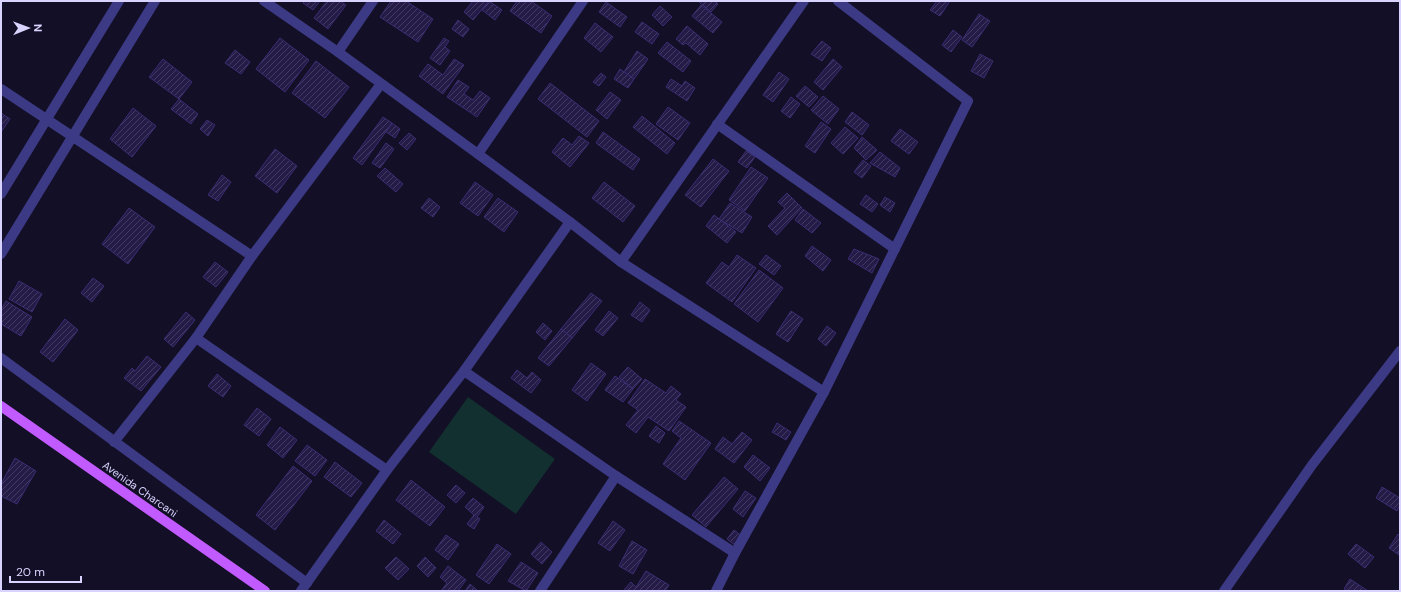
<svg xmlns="http://www.w3.org/2000/svg" width="1401" height="592" font-family="'DM Sans',sans-serif">
<style>
.grass{fill:#12302f}
.building{fill:url(#building-hatch);stroke:#3b2d73}
.lines{fill:none;stroke-linecap:round;stroke-linejoin:round}
.minor{stroke:#3d3a85;stroke-width:10}
.major{stroke:#c25bff;stroke-width:10}
.labels{text-anchor:middle;stroke-width:3;stroke-linejoin:round;paint-order:stroke}
.street-label{font-size:11px;fill:#d9d4ff;stroke:#130f26}
</style>
<defs>
<pattern id="building-hatch" width="6" height="6" patternUnits="userSpaceOnUse"><rect width="6" height="6" fill="#241b47"/><path d="M-1 1l2-2M0 6l6-6M5 7l2-2" fill="none" stroke="#433b63"/></pattern>
</defs>
<rect width="100%" height="100%" fill="#130f26"/>
<polygon class="grass" points="468,397 555,459 516,514 429,452"/>
<g class="building">
<polygon points="305,1 320,1 313,10 303,3"/>
<polygon points="327,1 340,1 346,5 328,29 314,18"/>
<polygon points="391,1 406,1 433,19 418,42 380,17"/>
<polygon points="473,1 489,1 473,20 464,12"/>
<polygon points="489,1 502,10 495,20 482,10"/>
<polygon points="517,1 531,1 552,16 541,33 510,11"/>
<polygon points="698,1 715,1 718,4 711,12"/>
<polygon points="937,1 950,1 940,16 930,10"/>
<polygon points="606,2 627,17 620,27 599,12"/>
<polygon points="701,5 722,22 713,33 692,16"/>
<polygon points="660,6 672,17 663,26 652,15"/>
<polygon points="979,14 990,21 972,47 962,40"/>
<polygon points="458,20 469,29 463,37 452,29"/>
<polygon points="642,22 659,34 652,44 635,32"/>
<polygon points="595,23 613,37 601,52 584,38"/>
<polygon points="687,26 708,44 700,55 686,43 683,45 676,39"/>
<polygon points="953,30 962,37 951,52 942,45"/>
<polygon points="280,38 309,60 285,92 256,69"/>
<polygon points="444,38 449,41 445,47 450,51 440,65 430,58"/>
<polygon points="822,41 831,48 822,61 811,54"/>
<polygon points="667,42 691,61 683,72 658,53"/>
<polygon points="235,50 250,62 241,74 225,63"/>
<polygon points="637,51 648,59 634,79 624,72"/>
<polygon points="980,54 993,61 984,78 971,71"/>
<polygon points="163,59 192,82 179,99 149,77"/>
<polygon points="454,59 464,65 443,94 419,76 428,64 443,75"/>
<polygon points="833,59 842,67 823,90 814,82"/>
<polygon points="316,61 349,87 325,118 292,93"/>
<polygon points="620,69 634,79 628,88 614,79"/>
<polygon points="779,72 789,79 773,102 763,95"/>
<polygon points="601,73 606,77 599,86 593,82"/>
<polygon points="671,79 682,86 685,81 695,88 687,101 666,87"/>
<polygon points="458,80 469,87 464,94 473,100 480,91 490,98 477,117 447,97"/>
<polygon points="550,83 599,121 587,137 538,99"/>
<polygon points="805,86 818,97 809,107 796,96"/>
<polygon points="610,92 621,100 607,119 596,110"/>
<polygon points="823,96 839,109 828,124 811,110"/>
<polygon points="791,97 800,104 790,118 781,111"/>
<polygon points="179,99 198,114 191,124 171,109"/>
<polygon points="668,107 690,123 678,140 656,124"/>
<polygon points="133,108 156,126 132,157 110,139"/>
<polygon points="852,112 869,125 862,135 845,122"/>
<polygon points="1,113 10,119 1,132"/>
<polygon points="642,116 675,143 667,154 633,127"/>
<polygon points="383,117 392,123 362,165 353,158"/>
<polygon points="207,120 215,125 208,136 200,129"/>
<polygon points="821,122 831,129 815,153 805,146"/>
<polygon points="392,123 400,129 395,138 386,132"/>
<polygon points="845,127 858,138 843,154 831,143"/>
<polygon points="900,129 918,142 909,154 891,141"/>
<polygon points="603,132 640,159 633,170 596,143"/>
<polygon points="409,133 416,139 407,150 399,143"/>
<polygon points="579,136 589,143 570,167 552,152 563,138 572,145"/>
<polygon points="862,137 877,150 866,160 854,148"/>
<polygon points="386,143 394,149 380,168 372,163"/>
<polygon points="275,149 297,166 277,193 255,176"/>
<polygon points="746,151 755,157 747,168 738,162"/>
<polygon points="880,152 900,168 895,177 870,163"/>
<polygon points="713,159 729,171 701,207 685,195"/>
<polygon points="863,160 871,166 862,178 854,172"/>
<polygon points="751,167 768,178 745,211 729,200"/>
<polygon points="385,168 403,184 396,192 377,176"/>
<polygon points="222,175 231,182 218,201 208,195"/>
<polygon points="475,182 493,195 478,216 460,203"/>
<polygon points="604,182 635,206 623,222 592,198"/>
<polygon points="787,193 802,208 777,235 768,226 785,208 778,202"/>
<polygon points="866,195 878,204 872,212 860,204"/>
<polygon points="885,197 895,203 890,212 880,205"/>
<polygon points="429,198 440,207 433,217 421,208"/>
<polygon points="498,198 518,212 504,232 484,217"/>
<polygon points="730,203 752,217 742,233 719,219"/>
<polygon points="129,208 155,227 128,264 102,244"/>
<polygon points="803,209 821,223 812,233 795,220"/>
<polygon points="714,215 736,232 727,243 706,226"/>
<polygon points="812,246 831,260 823,271 805,256"/>
<polygon points="854,249 879,259 872,273 848,259"/>
<polygon points="737,255 756,268 732,302 706,283 722,262 729,267"/>
<polygon points="766,255 781,266 774,275 759,264"/>
<polygon points="215,262 228,272 216,287 203,277"/>
<polygon points="759,270 783,288 758,322 734,304"/>
<polygon points="93,278 104,286 92,302 81,293"/>
<polygon points="19,281 42,294 32,312 9,299"/>
<polygon points="591,293 602,301 572,338 561,329"/>
<polygon points="6,301 32,317 21,336 1,324 1,310"/>
<polygon points="640,302 650,310 642,322 631,315"/>
<polygon points="609,311 618,318 603,336 595,330"/>
<polygon points="791,311 803,319 788,342 776,334"/>
<polygon points="186,312 195,320 173,347 164,339"/>
<polygon points="65,319 78,330 53,362 40,352"/>
<polygon points="543,323 552,331 545,340 536,332"/>
<polygon points="827,326 836,333 826,346 818,339"/>
<polygon points="561,329 572,338 549,366 538,358"/>
<polygon points="147,356 161,367 141,391 124,378 132,368 135,371"/>
<polygon points="591,363 606,374 587,401 572,390"/>
<polygon points="628,367 642,379 633,389 619,377"/>
<polygon points="517,370 527,378 532,372 541,380 531,393 511,378"/>
<polygon points="217,374 231,386 223,397 208,386"/>
<polygon points="615,376 633,389 623,402 605,390"/>
<polygon points="645,379 666,393 671,386 681,394 676,400 686,407 669,431 648,417 636,433 626,425 638,410 628,403"/>
<polygon points="257,408 271,419 259,436 244,425"/>
<polygon points="679,421 711,443 685,480 663,464 681,438 672,431"/>
<polygon points="777,423 791,432 786,440 772,432"/>
<polygon points="656,426 665,433 659,443 649,436"/>
<polygon points="280,427 297,440 283,458 267,445"/>
<polygon points="742,432 752,440 734,463 715,449 723,437 732,444"/>
<polygon points="307,445 327,460 315,476 295,461"/>
<polygon points="753,455 770,468 760,481 744,467"/>
<polygon points="15,458 36,471 17,504 1,496 1,484"/>
<polygon points="335,462 362,483 351,497 324,477"/>
<polygon points="293,466 312,481 275,530 256,515"/>
<polygon points="724,477 738,489 706,527 692,515"/>
<polygon points="411,480 445,507 430,526 396,500"/>
<polygon points="456,485 465,493 456,503 447,495"/>
<polygon points="1382,487 1400,498 1400,505 1397,511 1376,498"/>
<polygon points="745,491 756,498 743,517 733,509"/>
<polygon points="473,498 484,507 477,517 480,519 474,529 467,524 474,515 465,507"/>
<polygon points="384,520 401,534 393,544 376,531"/>
<polygon points="613,521 625,530 610,551 598,543"/>
<polygon points="734,530 743,537 736,546 727,539"/>
<polygon points="1398,534 1400,536 1399,555 1389,548"/>
<polygon points="446,535 459,544 448,560 435,550"/>
<polygon points="632,541 647,550 633,574 619,566"/>
<polygon points="541,542 552,552 542,564 531,554"/>
<polygon points="497,544 511,554 489,584 476,575"/>
<polygon points="1356,544 1374,557 1365,568 1348,554"/>
<polygon points="396,557 409,569 398,580 385,568"/>
<polygon points="425,557 436,568 428,577 417,566"/>
<polygon points="521,562 538,573 526,591 508,581"/>
<polygon points="448,566 466,580 458,591 441,591 447,583 440,577"/>
<polygon points="646,571 669,585 665,591 623,591 631,582 636,587"/>
<polygon points="1350,579 1368,591 1348,591 1344,589"/>
<polygon points="470,584 478,591 465,591"/>
</g>
<g class="lines">
<g class="minor">
<polyline points="264,1 338,52 478,154 570,222 621,262 824,392"/>
<polyline points="338,52 373,1"/>
<polyline points="1,89 252,256"/>
<polyline points="717,124 895,249"/>
<polyline points="478,154 583,1"/>
<polyline points="1,194 119,1"/>
<polyline points="1,254 155,1"/>
<polyline points="621,262 804,1"/>
<polyline points="196,338 387,470"/>
<polyline points="1,358 307,583"/>
<polyline points="464,371 616,476 735,553"/>
<polyline points="114,442 196,338 252,256 381,84"/>
<polyline points="301,591 387,470 464,371 570,222"/>
<polyline points="540,591 616,476"/>
<polyline points="716,591 735,553 824,392 968,101 838,1"/>
<polyline points="1224,591 1312,465 1400,351"/>
</g>
<polyline class="major" points="1,406 265,591"/>
</g>
<g class="labels">
<g class="street-label">
<text transform="translate(140 489) rotate(35)" y="4">Avenida Charcani</text>
</g>
</g>
<rect width="1401" height="592" fill="none" stroke="#d9d4ff" stroke-width="4"/>
<g transform="translate(28 28) rotate(89)" stroke="#130f26" stroke-width="3" paint-order="stroke">
<path d="M0-3L7 15L0 10L-7 15Z" fill="#d9d4ff"/>
<text y="-6" font-size="11" font-weight="bold" text-anchor="middle" fill="#d9d4ff">N</text>
</g>
<path d="M10 576v6h71v-6" fill="none" stroke="#d9d4ff" stroke-width="2"/>
<text x="16" y="576" font-size="12" fill="#d9d4ff" stroke="#130f26" stroke-width="3" paint-order="stroke">20 m</text>
</svg>
